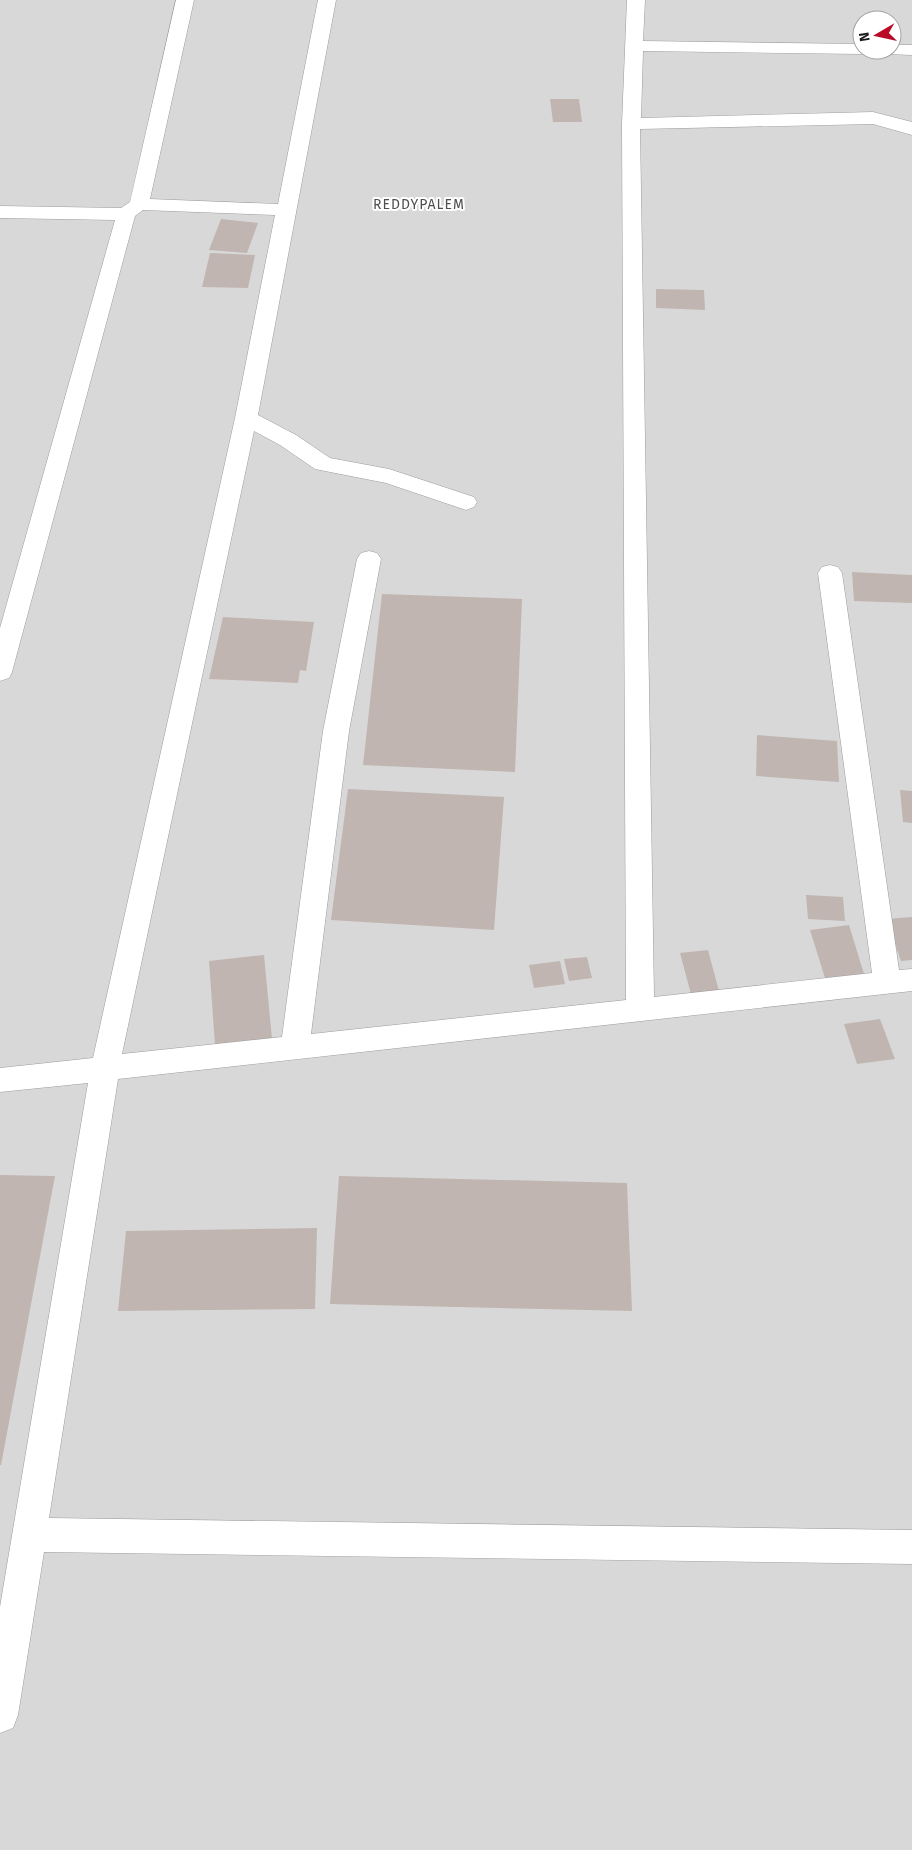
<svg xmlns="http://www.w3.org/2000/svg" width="912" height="1850" font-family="'Fira Sans',sans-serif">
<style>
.residential{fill:#d9d8d8;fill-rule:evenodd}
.building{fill:#c0b5b1}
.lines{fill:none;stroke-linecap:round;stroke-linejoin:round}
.minor-casing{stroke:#9c9c9c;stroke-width:1}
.minor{fill:#fff;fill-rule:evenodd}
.labels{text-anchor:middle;stroke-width:4;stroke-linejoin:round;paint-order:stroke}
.far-neighbourhood-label{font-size:14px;letter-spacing:1px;fill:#4e4e4e;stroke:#fff}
</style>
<rect width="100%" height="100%" fill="#ece7e1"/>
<path class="residential" d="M0,0H912V1850H0ZM862,20H892V50H862Z"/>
<g class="building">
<polygon points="550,99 579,99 582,122 553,122"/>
<polygon points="221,219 258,223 247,253 209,250"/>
<polygon points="210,253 255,255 248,288 202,287"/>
<polygon points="656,289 704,290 705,310 656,308"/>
<polygon points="852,572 912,575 912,603 854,601"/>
<polygon points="382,594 522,599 515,772 363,765"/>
<polygon points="223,617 314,622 306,671 300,670 298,683 209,679"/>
<polygon points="757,735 837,741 839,782 756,776"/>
<polygon points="348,789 504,797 494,930 331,920"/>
<polygon points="900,790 912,791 912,823 903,822"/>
<polygon points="806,895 843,897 845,921 808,919"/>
<polygon points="912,917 912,960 901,961 887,919"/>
<polygon points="849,925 864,974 825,978 810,930"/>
<polygon points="708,950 720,995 692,998 680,953"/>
<polygon points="264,955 272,1039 215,1045 209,961"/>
<polygon points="587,957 592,978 569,981 564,959"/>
<polygon points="560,961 565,984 534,988 529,965"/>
<polygon points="880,1019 895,1059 857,1064 844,1024"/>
<polygon points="0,1175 55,1176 1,1465 0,1465"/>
<polygon points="339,1176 627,1183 632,1311 330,1304"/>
<polygon points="317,1228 315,1309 118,1311 126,1231"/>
</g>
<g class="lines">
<g class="minor-casing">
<g id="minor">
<polygon points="176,0 194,0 150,199 278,204 318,0 336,0 258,415 296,435 330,458 389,469 474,497 477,502 474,507 466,510 386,483 315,469 280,445 254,431 122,1054 282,1037 323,731 357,559 361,553 369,551 377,553 381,559 349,731 311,1034 626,1000 622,124 627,0 645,0 643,41 862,44 862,50 870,50 862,54 643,51 641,118 873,112 912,122 912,135 873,124 640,129 654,997 872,973 818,573 822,567 830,565 838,567 842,573 899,970 912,969 912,991 118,1079 49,1518 912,1530 912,1564 44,1552 18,1715 13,1728 0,1733 0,1607 88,1083 0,1092 0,1068 93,1058 235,418 275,215 143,210 135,216 12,672 9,678 0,681 0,628 115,220 0,218 0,206 121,208 130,202"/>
<polygon points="892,45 912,45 912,55 886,54 883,50 892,50"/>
</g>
</g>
<use href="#minor" class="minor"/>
</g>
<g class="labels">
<g class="far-neighbourhood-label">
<text x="419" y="209">REDDYPALEM</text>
</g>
</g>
<g transform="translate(877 35) rotate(261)"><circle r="24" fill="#ffffff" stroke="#a4a4a4"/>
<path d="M0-4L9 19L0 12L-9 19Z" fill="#ba0b26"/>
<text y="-8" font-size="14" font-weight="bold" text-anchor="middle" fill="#1b1b1b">N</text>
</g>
</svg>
